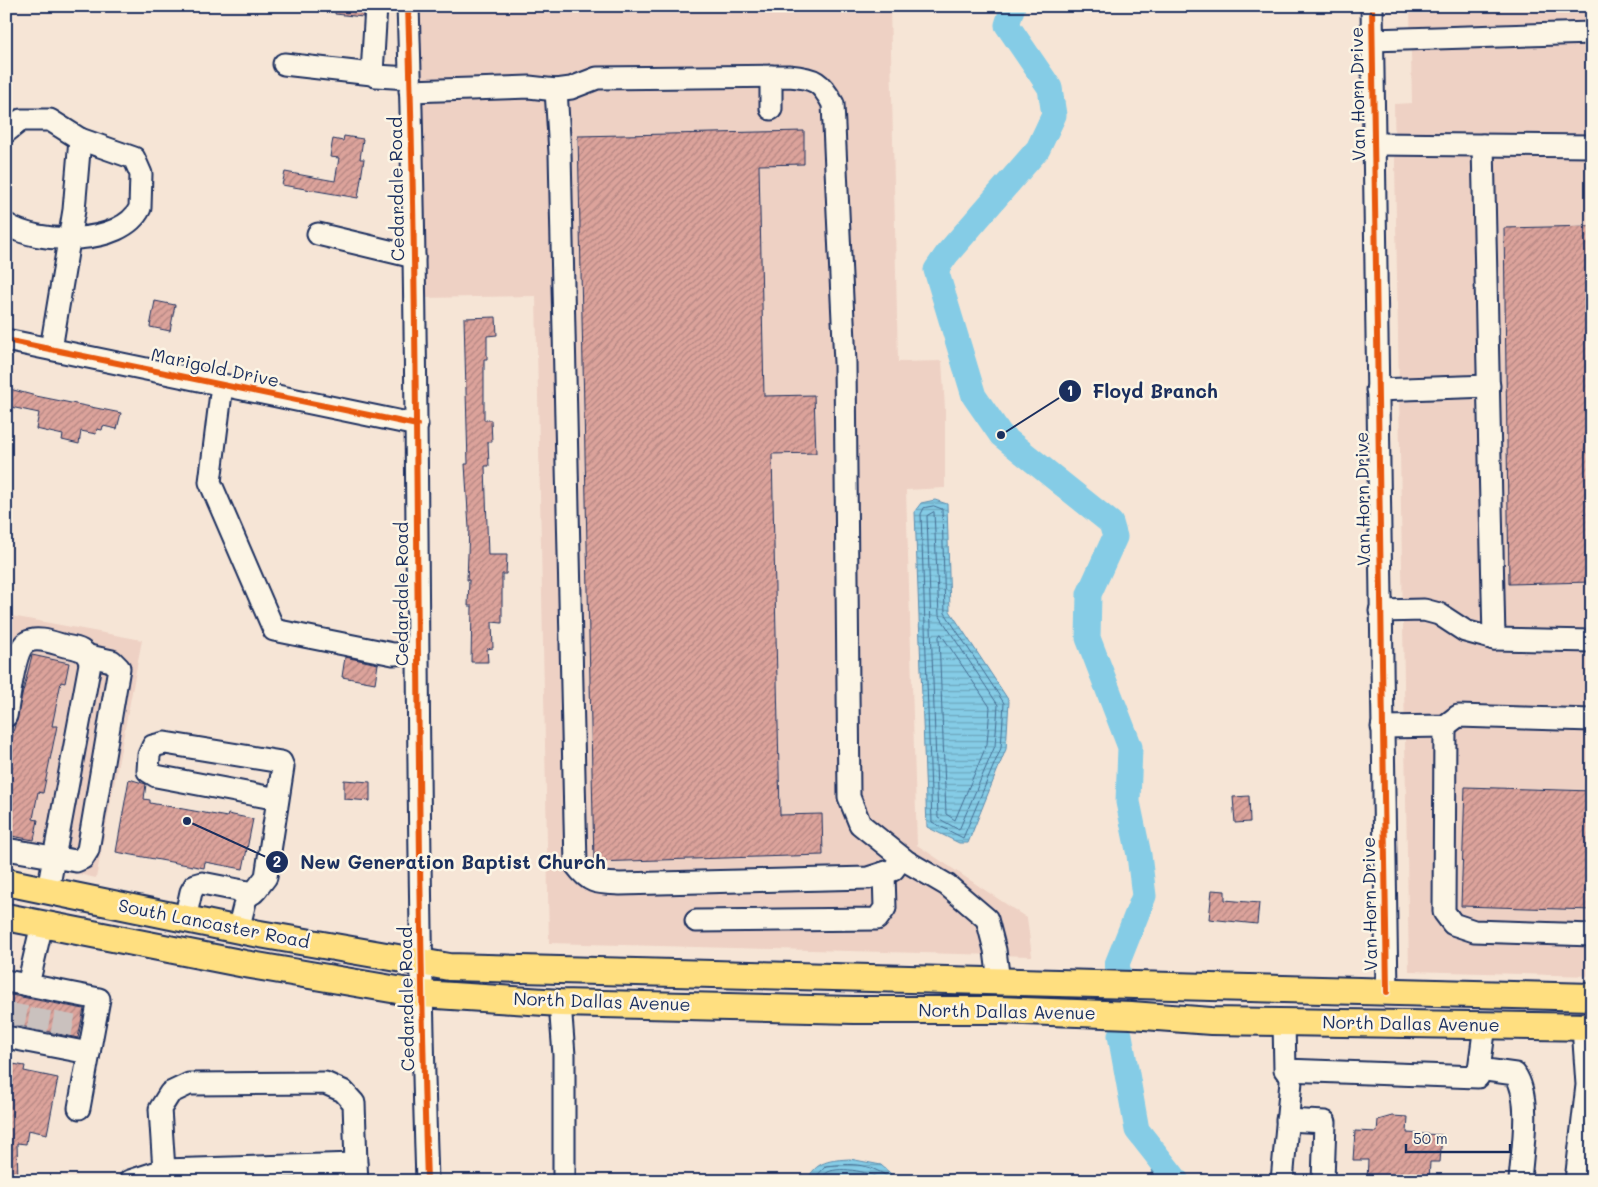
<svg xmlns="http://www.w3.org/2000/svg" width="1598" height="1187" font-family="Mali,sans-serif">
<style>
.built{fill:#eed1c4}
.water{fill:url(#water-rules);stroke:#5b8db0}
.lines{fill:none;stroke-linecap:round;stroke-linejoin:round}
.shore{stroke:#456e94;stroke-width:1}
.stream{stroke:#5b8db0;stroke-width:4.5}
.river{stroke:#85cce6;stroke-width:25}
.building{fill:url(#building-hatch);stroke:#1b2f5e}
.minor-tunnel{stroke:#cac1be;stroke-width:21;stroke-dasharray:21 11;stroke-linecap:butt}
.minor-casing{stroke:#1b2f5e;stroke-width:25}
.major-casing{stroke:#1b2f5e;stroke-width:30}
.minor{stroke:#fcf5e5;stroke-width:21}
.major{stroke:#ffdf80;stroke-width:26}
.cycleway-casing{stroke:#fcf5e5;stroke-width:9}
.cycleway{stroke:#e8590c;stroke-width:6}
.labels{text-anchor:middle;stroke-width:5;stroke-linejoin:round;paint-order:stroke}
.street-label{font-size:18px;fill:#1b2f5e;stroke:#fcf5e5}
.leader{fill:none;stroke:#1b2f5e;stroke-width:2}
.callout-dot{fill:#1b2f5e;stroke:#fcf5e5;stroke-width:2}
.mark-label{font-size:15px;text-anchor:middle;font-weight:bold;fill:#fff}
.callout-label{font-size:19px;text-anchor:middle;font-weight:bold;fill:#1b2f5e;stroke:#fcf5e5;stroke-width:5;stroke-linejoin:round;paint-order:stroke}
</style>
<defs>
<pattern id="water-rules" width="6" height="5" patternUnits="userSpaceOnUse" patternTransform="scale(1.25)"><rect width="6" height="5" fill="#85cce6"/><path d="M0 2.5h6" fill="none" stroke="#6ca6be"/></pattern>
<pattern id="building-hatch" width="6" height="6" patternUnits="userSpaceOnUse" patternTransform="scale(1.25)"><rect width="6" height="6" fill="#dca39b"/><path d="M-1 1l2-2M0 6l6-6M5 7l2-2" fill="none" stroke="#b28582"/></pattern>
</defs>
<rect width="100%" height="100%" fill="#f6e5d6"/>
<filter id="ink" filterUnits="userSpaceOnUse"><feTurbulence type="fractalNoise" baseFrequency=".02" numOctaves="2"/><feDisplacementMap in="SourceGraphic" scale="10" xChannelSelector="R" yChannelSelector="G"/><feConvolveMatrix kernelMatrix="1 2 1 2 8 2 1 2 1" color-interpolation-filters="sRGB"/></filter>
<g filter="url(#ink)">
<g class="built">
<polygon points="420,6 890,6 898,362 942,361 945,409 945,488 906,490 917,845 1027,918 1032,956 549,943 536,296 423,298"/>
<polygon points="1410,6 1592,6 1592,976 1409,971 1394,104 1412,103"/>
<polygon points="6,615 142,640 96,878 6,858"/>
</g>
<g class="water">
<polygon points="935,500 947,504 950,611 1009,701 1006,749 968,843 959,843 927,827 915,511 921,503"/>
<path d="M850,1159L881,1165L899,1181H807C815,1161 831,1160 850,1159Z"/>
</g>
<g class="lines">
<g class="shore">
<polygon points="934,506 942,509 945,613 1004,703 1001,748 963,838 932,822 921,514 924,508"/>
<polygon points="934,512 939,615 998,705 995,746 959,830 938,818 927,516"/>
<polygon points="941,634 990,707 987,744 955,820 946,814 939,637"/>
<path d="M812,1181L826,1166C852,1163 872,1163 893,1181"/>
<path d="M819,1181C821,1178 825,1174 828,1172C841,1166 873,1172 883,1181"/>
</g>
<polyline class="stream" points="1150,1181 1159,1158"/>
<g class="river">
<polyline points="1013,6 1007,25 1050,88 1054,115 1038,149 947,254 936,270 974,396 1001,435 1111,523 1115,537 1089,594 1088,638 1130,747 1128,802 1139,855 1144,896 1117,964 1118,969"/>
<polyline points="1120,1035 1137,1130 1177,1181"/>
</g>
</g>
<g class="building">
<polygon points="336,6 363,6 363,17 335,14"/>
<polygon points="804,131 804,164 759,165 764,396 814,395 816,453 772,454 780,815 822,814 823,855 594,862 578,136"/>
<polygon points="344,136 363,139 360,159 364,159 358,198 282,185 285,172 335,181 339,158 330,157 332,144 333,139 343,141"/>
<polygon points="1592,226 1592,582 1509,584 1504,228"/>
<polygon points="155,301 175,305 170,331 150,327"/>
<polygon points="496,317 497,335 487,336 487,359 484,359 484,420 491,420 492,442 488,442 489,466 485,466 488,555 507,555 506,574 502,574 502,623 492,622 493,648 487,649 488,662 471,662 472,606 468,606 469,580 467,580 469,528 465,464 468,464 467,428 464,318"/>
<polygon points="6,388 36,396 121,413 117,429 103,426 102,430 97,429 96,434 81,431 79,444 62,440 63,435 36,429 39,413 6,406"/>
<polygon points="32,655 69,663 65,683 61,682 52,726 57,726 43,793 38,792 33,819 38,820 34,840 6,835 6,761"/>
<polygon points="345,657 378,664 375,683 342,677"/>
<polygon points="129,779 146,784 144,799 150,800 150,803 227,817 228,814 253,819 243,869 205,862 204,868 116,852"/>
<polygon points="344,780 370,782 370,801 344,799"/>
<polygon points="1465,787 1592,791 1592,910 1461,906"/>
<polygon points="1249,796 1250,822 1235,823 1233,797"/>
<polygon points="1212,890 1225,891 1225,900 1259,903 1257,924 1209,919"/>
<polygon points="6,994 84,1009 78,1038 6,1023"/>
<polygon points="13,1064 25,1066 24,1071 58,1078 47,1134 28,1130 26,1144 17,1143 18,1181 6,1181 6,1069 12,1070"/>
<polygon points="1392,1116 1408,1117 1407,1133 1442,1135 1440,1162 1430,1162 1429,1181 1367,1181 1368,1160 1353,1160 1355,1131 1377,1132 1378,1120"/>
</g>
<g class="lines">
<g class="minor-tunnel">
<polyline points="14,1025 20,993"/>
<polyline points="37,1030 43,998"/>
<polyline points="61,1034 67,1003"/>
</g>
<g class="minor-casing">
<g id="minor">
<polyline points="376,6 372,74 376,76 410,78"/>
<path d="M408,6C421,398 414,789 427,1181"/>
<polyline points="1372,6 1387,992"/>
<polyline points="1372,40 1592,33"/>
<polyline points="284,64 372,74"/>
<polyline points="771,76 771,109"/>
<polyline points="410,91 529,87 556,90"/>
<path d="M6,132L21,120H50L80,139L134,158L141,174L140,208C122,246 37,245 6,224"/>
<polyline points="1374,144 1592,146"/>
<polyline points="1483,145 1494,639"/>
<polyline points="318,234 414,257"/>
<polyline points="6,340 417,425"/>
<polyline points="51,349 74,210 80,139"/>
<polyline points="222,385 210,482 274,630 393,654 417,653"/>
<polyline points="1377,390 1489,386"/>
<polyline points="1380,611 1424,610 1439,614 1465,631 1494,639 1592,641"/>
<path d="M6,716C9,701 14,649 27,642C38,636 54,643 65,646C78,648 88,650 90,664L48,890"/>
<polyline points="1445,726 1444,912 1453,924 1474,931 1592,935"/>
<polyline points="1382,727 1445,726 1458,716 1592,720"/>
<polyline points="6,849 76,861 83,858 88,850 119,668 112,661 89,656"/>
<path d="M902,858L893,870L868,878L620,884C597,883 590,884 576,865L560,153L556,90L571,88L597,78L789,76C815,78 821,82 833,104L845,363L849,797L860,824L906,861L947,885L987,919L995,950L999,982"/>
<polyline points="185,919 191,892 195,885 202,883 253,893"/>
<polyline points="696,921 877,919 885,908 884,873"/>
<polyline points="238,930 246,898 256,890 266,877 283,767 281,762 165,743 153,746 149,755 148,771 156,776 278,799"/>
<polyline points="6,981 28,985"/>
<polyline points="560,1003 564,1055 564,1181"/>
<polyline points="1284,1022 1285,1070 1478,1077 1485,1025"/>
<polyline points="6,1037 89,1053 99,999 28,985 42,924"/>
<path d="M1479,1069L1515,1074C1532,1099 1522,1150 1520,1181"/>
<polyline points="79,1108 89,1053"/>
<polyline points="1287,1120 1325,1122 1323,1181"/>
<polyline points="164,1170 160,1109 170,1093 189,1084 325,1083 343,1091 354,1103 356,1164"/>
<polyline points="130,1181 164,1170 356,1164 357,1181"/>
<polyline points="1282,1181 1292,1070"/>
<polyline points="1576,1181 1587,1085 1583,1027"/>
</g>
</g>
<g class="major-casing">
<g id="major">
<polyline points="6,882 254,933 449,967 1592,997"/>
<polyline points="6,917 245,964 421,994 560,1003 854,1010 999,1010 1131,1015 1211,1021 1592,1027"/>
</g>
</g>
<use href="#minor" class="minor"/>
<use href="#major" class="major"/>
<g class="cycleway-casing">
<g id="cycleway">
<path d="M408,6C421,398 414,789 427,1181"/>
<polyline points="1372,6 1387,992"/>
<polyline points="6,340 417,425"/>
</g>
</g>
<use href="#cycleway" class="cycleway"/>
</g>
</g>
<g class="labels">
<g class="street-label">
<text transform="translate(1358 94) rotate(-91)" y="6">Van Horn Drive</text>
<text transform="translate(397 189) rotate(-91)" y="6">Cedardale Road</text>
<text transform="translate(215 368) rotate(12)" y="6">Marigold Drive</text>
<text transform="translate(1363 499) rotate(-91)" y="6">Van Horn Drive</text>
<text transform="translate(402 594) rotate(-90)" y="6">Cedardale Road</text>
<text transform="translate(1370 904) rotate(-91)" y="6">Van Horn Drive</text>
<text transform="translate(214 924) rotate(11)" y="6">South Lancaster Road</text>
<text transform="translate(407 999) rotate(-91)" y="6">Cedardale Road</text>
<text transform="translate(602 1002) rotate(2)" y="6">North Dallas Avenue</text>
<text transform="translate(1007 1012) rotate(1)" y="6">North Dallas Avenue</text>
<text transform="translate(1411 1024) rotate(1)" y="6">North Dallas Avenue</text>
</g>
</g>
<path class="leader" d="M1001 435L1070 391M187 821L277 862"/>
<g class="callout-dot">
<circle cx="1001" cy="435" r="5"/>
<circle cx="187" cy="821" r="5"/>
<circle cx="1070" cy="391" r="12"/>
<circle cx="277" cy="862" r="12"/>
</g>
<g class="mark-label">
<text x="1070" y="396">1</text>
<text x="277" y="867">2</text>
</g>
<g class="callout-label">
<text x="1155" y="398">Floyd Branch</text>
<text x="453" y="869">New Generation Baptist Church</text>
</g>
<rect width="1598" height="1187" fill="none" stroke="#fcf5e5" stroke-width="25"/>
<rect x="12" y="12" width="1573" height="1162" fill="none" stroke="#1b2f5e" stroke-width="2" filter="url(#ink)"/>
<path d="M1406 1144v8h104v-8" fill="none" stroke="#1b2f5e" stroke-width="2.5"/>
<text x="1413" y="1144" font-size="15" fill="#1b2f5e" stroke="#fcf5e5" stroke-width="4" paint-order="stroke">50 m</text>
</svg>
